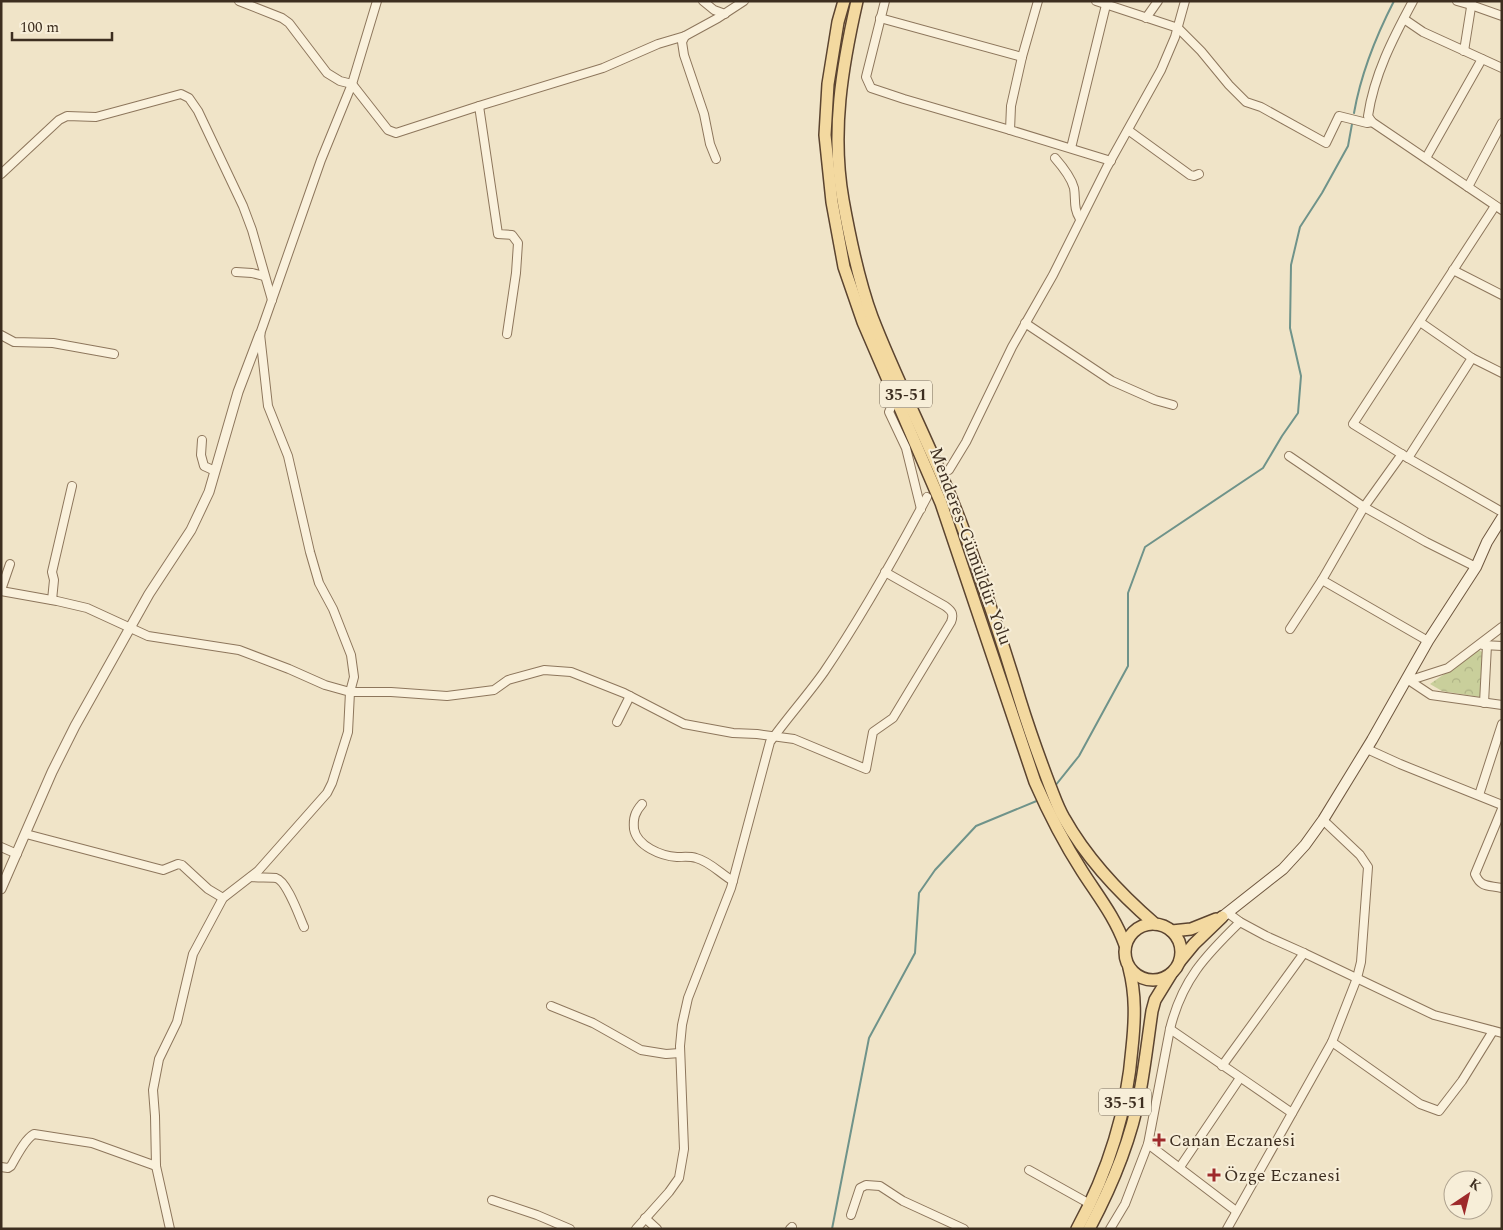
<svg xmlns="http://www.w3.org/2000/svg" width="1503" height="1230" font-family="Spectral,serif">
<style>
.park{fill:url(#park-crowns)}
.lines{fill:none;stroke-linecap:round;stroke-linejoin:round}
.stream{stroke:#6f938a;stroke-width:2}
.minor-casing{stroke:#8d765c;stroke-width:10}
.tertiary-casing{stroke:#8d765c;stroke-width:11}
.secondary-casing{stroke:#6f573f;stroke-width:12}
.primary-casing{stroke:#5b4430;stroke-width:14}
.minor{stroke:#faf1dc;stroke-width:8}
.tertiary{stroke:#faf1dc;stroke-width:9}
.secondary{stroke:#faf1dc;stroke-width:10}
.primary{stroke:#f3d9a0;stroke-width:11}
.poi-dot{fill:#9e2a2b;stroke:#f7eed8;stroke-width:2}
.labels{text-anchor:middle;stroke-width:4;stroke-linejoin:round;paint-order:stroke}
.shield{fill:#f7eed8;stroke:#756857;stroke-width:1}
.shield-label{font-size:16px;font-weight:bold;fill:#3d2e20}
.street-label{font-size:18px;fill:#3d2e20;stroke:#f7eed8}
.poi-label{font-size:18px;fill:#3d2e20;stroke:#f7eed8;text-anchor:start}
</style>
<defs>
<pattern id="park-crowns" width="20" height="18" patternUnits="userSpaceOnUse" patternTransform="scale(1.25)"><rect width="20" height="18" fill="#c9cf9b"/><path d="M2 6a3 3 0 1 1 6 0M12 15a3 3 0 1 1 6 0" fill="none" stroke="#aeb285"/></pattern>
</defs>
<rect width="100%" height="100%" fill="#f0e4c8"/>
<polygon class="park" points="1479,650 1482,652 1480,697 1442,691 1430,684"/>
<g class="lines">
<g class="stream">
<path d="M1354,113C1361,73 1375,38 1394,1"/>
<polyline points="1055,786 1079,756 1128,666 1128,593 1145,547 1263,468 1282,436 1298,413 1301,376 1290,328 1291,265 1300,227 1322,193 1348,146 1352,124"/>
<polyline points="832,1229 869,1038 915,953 919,893 935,870 976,826 1039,800"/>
</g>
<g class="minor-casing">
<g id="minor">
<polyline points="239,1 282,18 289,23 327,73 340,81 352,84 388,130 396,133 479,106 498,234 512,235 518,243 516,273 507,334"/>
<path d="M377,1L352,84L321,160L260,334L268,406L288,456L310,552L319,583L333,609L351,655L354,677L350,692H391L447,696L494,690L508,680L544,670L571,672L624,693L684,724L733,733L757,734L794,739L866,769L873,732L893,718L951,622C954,614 952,611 945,606L885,572"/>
<polyline points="703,1 714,10 725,14"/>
<polyline points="885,1 866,77 871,88 904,99 1010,130"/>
<polyline points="1038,1 1022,57 1011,106 1010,130 1111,161"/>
<polyline points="1096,1 1178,28 1201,51 1229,85 1246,102 1261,107 1326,143 1339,116 1367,123 1372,122"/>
<path d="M1413,1C1393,38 1374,75 1368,116L1372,122L1502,210"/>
<polyline points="1457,1 1471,5 1502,16"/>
<polyline points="880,18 1022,57"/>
<polyline points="1146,18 1158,1"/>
<polyline points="1404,19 1423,32 1502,68"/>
<polyline points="1464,51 1472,1"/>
<polyline points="479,106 603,68 658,44 685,36"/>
<polyline points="1128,130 1190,175 1194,176 1199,174"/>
<polyline points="1071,148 1106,5"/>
<path d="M1055,158C1062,166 1071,177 1074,188C1076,200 1073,208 1080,219"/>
<polyline points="1426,158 1482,59"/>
<polyline points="716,159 710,144 704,114 684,55 682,42 685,36 718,18 744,1"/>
<polyline points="1,174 59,120 67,116 96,117 181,94 189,98 198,111 243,206 252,230 272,300"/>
<polyline points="1468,187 1502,123"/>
<polyline points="1495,206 1353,424 1408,458 1502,512"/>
<polyline points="1453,270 1502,295"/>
<polyline points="236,272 252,273 264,276"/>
<polyline points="1025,323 1112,381 1155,400 1173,405"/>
<polyline points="1,335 14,342 53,343 114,354"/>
<polyline points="1472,358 1502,373"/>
<polyline points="895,398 889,412 906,448 921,509"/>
<polyline points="202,440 201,455 204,466 215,471"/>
<polyline points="1402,454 1364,507 1322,580 1428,641"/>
<polyline points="1289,456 1364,507 1426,542 1476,567"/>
<polyline points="1408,458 1472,358 1420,322"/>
<polyline points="949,470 966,442 1012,347 1053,275 1107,167 1161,70 1175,37 1185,1"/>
<polyline points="1,590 10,564"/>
<polyline points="1,591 57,601 87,608 148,636 239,650 289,669 325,685 350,692 348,732 332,783 327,793 258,871 223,898 193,954 177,1022 159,1059 153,1090 155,1116 156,1166 170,1229"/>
<polyline points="52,600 54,580 52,572 72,486"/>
<polyline points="1290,629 1322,580"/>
<polyline points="1483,645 1502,646"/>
<polyline points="1407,679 1417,678 1448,668 1502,627"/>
<polyline points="1407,679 1431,695 1502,705"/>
<polyline points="1484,703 1487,645"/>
<polyline points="617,722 630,696"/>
<polyline points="1367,749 1400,764 1502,805"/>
<polyline points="1479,795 1502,724"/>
<path d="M642,804C635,812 633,818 634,829C637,846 661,856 677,857C683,857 690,856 696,858C709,861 721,874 733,881"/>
<path d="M1502,809L1475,874C1481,888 1488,885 1502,888"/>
<polyline points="26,834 163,870 178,864 182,865 208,889 223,898"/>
<polyline points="1,847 17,854"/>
<path d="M251,877C259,878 268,877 276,878C287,881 299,916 304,927"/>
<polyline points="1228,913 1240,922 1266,936 1304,953 1434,1015 1502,1033"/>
<polyline points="551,1006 593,1023 641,1050 666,1054 680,1053"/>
<polyline points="1170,1029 1292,1113"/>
<polyline points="1332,1042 1420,1104 1439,1111 1462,1081 1493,1031"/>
<polyline points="1222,1066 1304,953"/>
<polyline points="1148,1144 1236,1211"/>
<path d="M1,1167L8,1168L11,1166C17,1156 24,1140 34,1134L92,1143L156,1166"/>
<polyline points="1180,1167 1240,1078"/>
<polyline points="1029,1170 1090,1204"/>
<polyline points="492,1200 537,1215 570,1229"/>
<polyline points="851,1215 860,1188 866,1185 880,1186 903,1201 964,1229"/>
<polyline points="645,1218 657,1229"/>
<path d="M636,1229L669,1192L679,1178L684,1149L680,1046L682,1025L688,998L731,888L770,742C787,718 807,696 824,672C862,616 895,557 927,497"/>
<polyline points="790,1229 792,1227"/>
<path d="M1110,1229L1125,1204L1148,1144L1170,1029C1182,980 1205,956 1240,922"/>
<polyline points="1227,1229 1332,1042 1357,978 1361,962 1368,867 1360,855 1323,820"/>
</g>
</g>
<g class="tertiary-casing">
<polyline id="tertiary" points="1,889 52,772 75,726 149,594 191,530 209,492 238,392 260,334"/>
</g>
<g class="secondary-casing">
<polyline id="secondary" points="1222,917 1283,869 1305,845 1323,820 1372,740 1428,641 1476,567 1487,542 1502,518"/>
</g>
<g class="primary-casing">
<g id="primary">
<path d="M844,1L838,22L828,84L825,135L832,202L844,267L863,322L941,503L1035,782C1049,814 1064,843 1082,871C1098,896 1115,917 1125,945"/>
<path d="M857,1C842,67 831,132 843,200C850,239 858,279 872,317C900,390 938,459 965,534C985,589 1003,644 1020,700C1029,729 1039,757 1050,786C1054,796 1058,808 1064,818C1087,859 1119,893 1155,924"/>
<circle cx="1153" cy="952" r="28"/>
<polyline points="1172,931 1191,929 1216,919"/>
<polyline points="1180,961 1194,944 1222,917"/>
<path d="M1077,1229C1108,1172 1127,1112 1132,1048C1135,1020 1136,995 1129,968"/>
<path d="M1089,1229C1112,1186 1131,1140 1140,1092C1145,1065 1148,1038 1152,1011L1155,1000L1171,974"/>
</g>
</g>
<use href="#minor" class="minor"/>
<use href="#tertiary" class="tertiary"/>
<use href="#secondary" class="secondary"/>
<use href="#primary" class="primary"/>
</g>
<g class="poi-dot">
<path d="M1156.5 1132.5h5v5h5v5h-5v5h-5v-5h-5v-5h5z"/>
<path d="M1211.5 1167.5h5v5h5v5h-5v5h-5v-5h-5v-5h5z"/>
</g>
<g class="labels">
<g class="shield">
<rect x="880" y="380.5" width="52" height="27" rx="4"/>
<rect x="1099" y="1088.5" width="52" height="27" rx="4"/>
</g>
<g class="shield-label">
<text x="906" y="400">35-51</text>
<text x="1125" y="1108">35-51</text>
</g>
<g class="street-label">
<text transform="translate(971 546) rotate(70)" y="6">Menderes-Gümüldür Yolu</text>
</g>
<g class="poi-label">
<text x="1169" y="1146">Canan Eczanesi</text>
<text x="1224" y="1181">Özge Eczanesi</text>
</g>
</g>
<rect width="1503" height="1230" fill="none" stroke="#3d2e20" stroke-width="5"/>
<g transform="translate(1468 1195) rotate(35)"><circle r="24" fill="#f7eed8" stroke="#ada18e"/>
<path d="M0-4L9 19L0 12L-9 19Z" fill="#9e2a2b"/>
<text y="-8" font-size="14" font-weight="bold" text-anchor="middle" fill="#3d2e20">K</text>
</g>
<path d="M12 32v8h100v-8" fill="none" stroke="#3d2e20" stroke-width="2.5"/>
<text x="20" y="32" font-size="15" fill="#3d2e20" stroke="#f7eed8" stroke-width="4" paint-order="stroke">100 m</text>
</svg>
